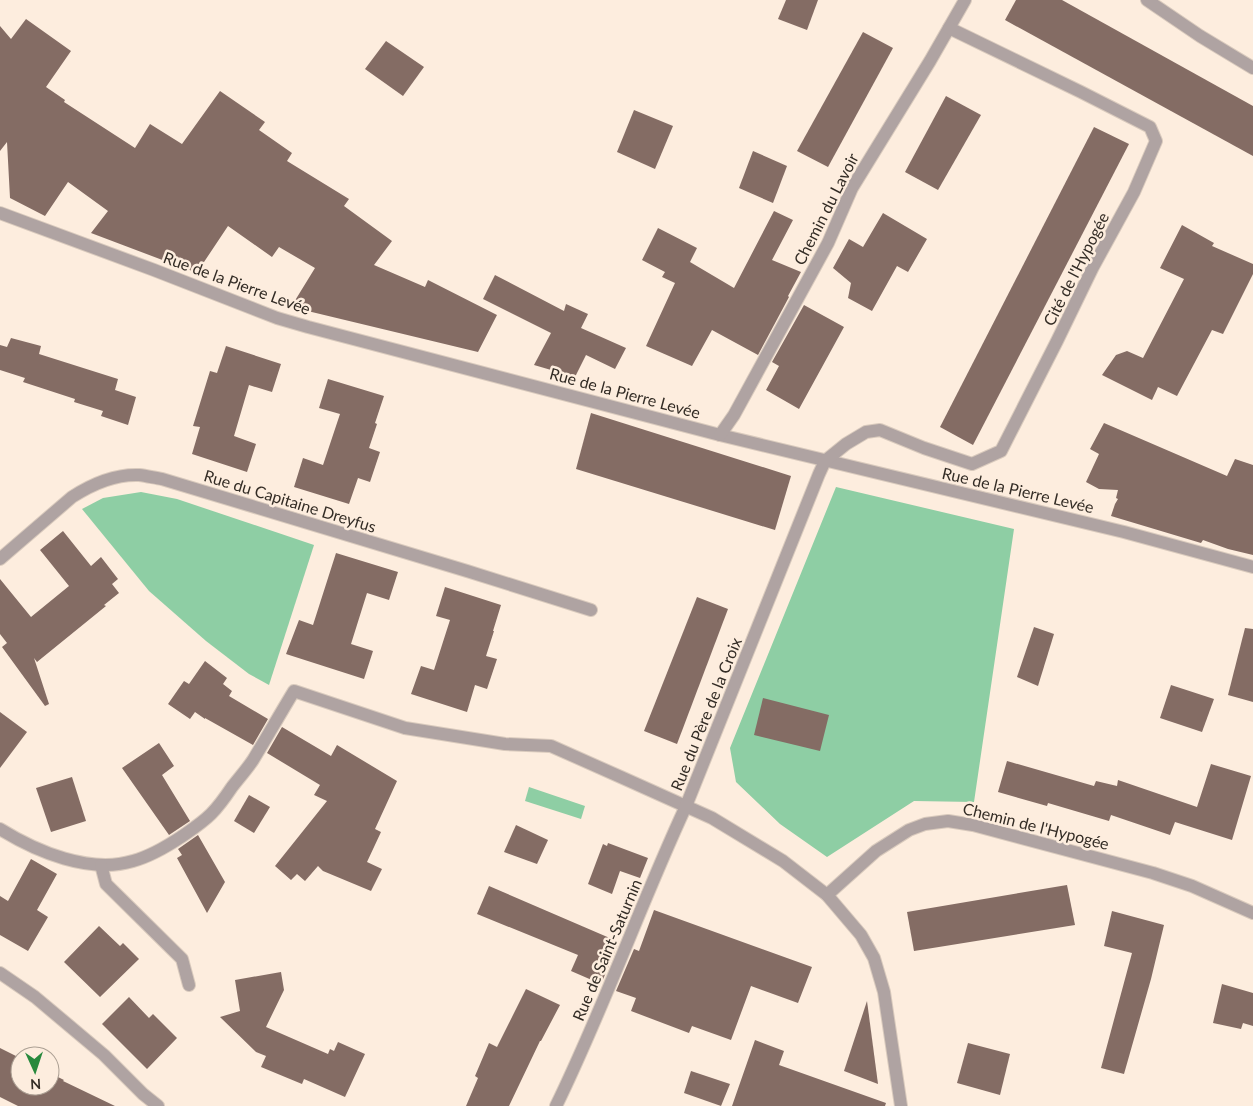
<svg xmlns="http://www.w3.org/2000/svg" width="1253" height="1106" font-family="Lato,sans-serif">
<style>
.green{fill:#8ecea4}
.building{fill:#846c64}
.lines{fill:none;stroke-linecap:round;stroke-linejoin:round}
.street-casing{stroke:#d9cabd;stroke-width:14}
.street{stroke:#afa3a2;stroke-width:12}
.labels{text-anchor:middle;stroke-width:5;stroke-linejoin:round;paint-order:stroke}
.street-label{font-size:16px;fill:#332c25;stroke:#fdedde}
</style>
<rect width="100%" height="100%" fill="#fdedde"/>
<g class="green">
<polygon points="836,487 1014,529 974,802 914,801 827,857 780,824 736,782 730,748"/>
<polygon points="141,492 177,499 314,545 269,685 249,674 206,641 149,591 82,509 103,498"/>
<polygon points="529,787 585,806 581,819 525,801"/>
</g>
<g class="building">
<polygon points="786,0 818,0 807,30 778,19"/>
<polygon points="1016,0 1062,0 1253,106 1253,156 1005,20"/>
<polygon points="26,19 71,51 46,87 65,100 64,102 135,148 150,124 182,144 220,91 265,122 259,130 292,153 287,161 349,199 344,206 392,241 374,265 425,287 428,280 497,315 478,352 291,307 315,268 279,247 272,257 228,226 196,274 176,261 173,264 91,233 108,211 68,182 45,216 10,198 7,142 0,151 0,26 11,39"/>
<polygon points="863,32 893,48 828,167 797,151"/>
<polygon points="386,41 424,67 403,96 365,69"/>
<polygon points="946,96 981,115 938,190 905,172"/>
<polygon points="634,110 673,126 655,169 617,152"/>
<polygon points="1094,127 1129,144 973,445 940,427"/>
<polygon points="753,151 787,166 773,203 739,188"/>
<polygon points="774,211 793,220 772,260 801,272 788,296 789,297 758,355 712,330 692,366 646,346 675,283 662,277 665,272 642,260 658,228 697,248 690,262 734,288"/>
<polygon points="883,213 927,239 908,272 897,266 872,311 848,298 851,283 833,268 849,239 863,247"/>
<polygon points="1182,225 1214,243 1212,246 1253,264 1253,274 1223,334 1212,330 1177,396 1158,387 1152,400 1102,375 1116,355 1127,351 1143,358 1184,279 1160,268"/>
<polygon points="495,275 564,311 566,304 588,314 581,328 626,348 615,369 586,355 575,377 534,365 551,333 483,299"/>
<polygon points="804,305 844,327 799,409 766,390 779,366 772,362"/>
<polygon points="11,338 41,346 39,354 118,379 115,390 136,397 128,425 101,416 103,411 74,402 75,399 23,382 25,378 0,370 0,345 7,347"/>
<polygon points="226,346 281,364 272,392 249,385 234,436 256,444 247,472 192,454 200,427 193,426 210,371 217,373"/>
<polygon points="328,379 384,396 375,423 377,424 369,448 380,452 370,482 358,478 349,504 294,487 303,458 323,465 340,414 319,408"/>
<polygon points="591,413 791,476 775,530 576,469"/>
<polygon points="1104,423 1227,476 1235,459 1253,465 1253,555 1228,549 1203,540 1201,543 1111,516 1115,504 1118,499 1116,498 1118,490 1099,489 1086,482 1099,454 1090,449"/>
<polygon points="63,531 91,566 101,557 118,579 112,584 119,593 104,605 106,606 37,662 34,658 49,704 45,706 2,647 7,643 0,634 0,579 31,617 69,586 40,550"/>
<polygon points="336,553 398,572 389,600 367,593 351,644 373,651 364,679 286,654 299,620 313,625"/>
<polygon points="445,587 501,605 493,631 494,631 486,656 497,659 487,689 475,685 467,712 411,694 421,666 434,670 450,620 436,616"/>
<polygon points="697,597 728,609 677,744 644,731"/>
<polygon points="1034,627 1054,634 1038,686 1017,677"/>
<polygon points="1245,628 1253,629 1253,702 1228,695"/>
<polygon points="205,661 227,678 223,684 232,691 229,696 268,719 253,745 205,718 205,719 195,712 190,719 168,704 184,681 189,684"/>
<polygon points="1171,685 1214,699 1202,732 1160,718"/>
<polygon points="763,698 829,715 820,751 754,735"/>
<polygon points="0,712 27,732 0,768"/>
<polygon points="282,727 331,756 337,745 397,781 375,829 381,832 367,862 382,869 371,891 323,871 318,866 305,881 297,874 291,880 275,866 327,801 314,795 320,785 267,753"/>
<polygon points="159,743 174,766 162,775 190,821 169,835 122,768"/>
<polygon points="1007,761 1094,786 1096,781 1117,786 1118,780 1197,807 1211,764 1251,776 1232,840 1175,822 1170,835 1111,815 1109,821 1048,803 1047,806 998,792"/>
<polygon points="72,777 86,821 51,832 36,788"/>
<polygon points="249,795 270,807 254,833 234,821"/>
<polygon points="516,825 548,840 537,864 504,852"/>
<polygon points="198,835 225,882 207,913 177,858 182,855 178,849"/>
<polygon points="608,843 648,858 640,878 620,871 612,894 588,884 603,844 607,846"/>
<polygon points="31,859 57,874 37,910 48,917 28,951 0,935 0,896 8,901"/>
<polygon points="1067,885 1075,925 914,951 907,912"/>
<polygon points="489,886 619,942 601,984 571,971 578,955 477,914"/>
<polygon points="654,910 812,967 798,1003 751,986 731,1040 692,1026 689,1033 631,1011 636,998 616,991 634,949 639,951"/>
<polygon points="1112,911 1164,925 1151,979 1124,1074 1101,1068 1132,953 1104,946"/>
<polygon points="99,926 120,946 123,943 139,959 100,997 64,962"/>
<polygon points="281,972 284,990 266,1027 328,1054 330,1049 334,1051 338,1042 365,1054 345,1097 304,1079 302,1084 261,1067 266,1056 256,1052 220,1017 240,1011 235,980"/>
<polygon points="1222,984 1253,993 1253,1026 1243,1023 1241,1029 1213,1023"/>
<polygon points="526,989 560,1005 541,1041 540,1041 509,1106 466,1106 478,1078 475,1076 489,1043 497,1047"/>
<polygon points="129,997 149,1018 153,1014 177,1038 147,1069 102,1024"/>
<polygon points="867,1001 878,1084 844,1071"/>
<polygon points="755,1040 784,1051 779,1065 886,1103 885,1106 732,1106"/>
<polygon points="968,1043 1010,1054 1000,1095 957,1083"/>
<polygon points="0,1048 20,1058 20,1086 50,1086 50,1073 64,1080 63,1081 115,1106 18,1106 0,1097"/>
<polygon points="691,1071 730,1084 721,1106 684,1093"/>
</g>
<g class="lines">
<g class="street-casing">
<g id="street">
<polyline points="1147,0 1200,36 1253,68"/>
<polyline points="0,213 154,270 277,318 308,327 720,435 1124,532 1253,567"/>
<polyline points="720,435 734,415 828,243 852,188 930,61 965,0"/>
<path d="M0,559L72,497C92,484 114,474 139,475C147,476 155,478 162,479L467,571L591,610"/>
<path d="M0,829C37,852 90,874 133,861C151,856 166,847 181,837C191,830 202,823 211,814C219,806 226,796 232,787C239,778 247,769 253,760C267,737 280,714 294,691L405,728L505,744L551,746L623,778L712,818L783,861L827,895L861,935L874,958L884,992L901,1106"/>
<polyline points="101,865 106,884 182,959 189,985"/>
<polyline points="827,895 876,851 909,830 925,824 948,821 973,825 1153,873 1192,886 1253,913"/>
<polyline points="0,973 35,997 104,1055 143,1094 158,1106"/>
<path d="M556,1106C604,1008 640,905 686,806L819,474L825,461L846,444L866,432L880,430L924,448L972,464L1001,451L1057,341L1093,267L1134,192L1156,141L1150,127L1081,92L949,28"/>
</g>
</g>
<use href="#street" class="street"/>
</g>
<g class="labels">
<g class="street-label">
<text transform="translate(826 209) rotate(-63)" y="6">Chemin du Lavoir</text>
<text transform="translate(1076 269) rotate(-63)" y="6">Cité de l'Hypogée</text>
<text transform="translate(237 283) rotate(20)" y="6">Rue de la Pierre Levée</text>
<text transform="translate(625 393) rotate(15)" y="6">Rue de la Pierre Levée</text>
<text transform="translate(1018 490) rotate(13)" y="6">Rue de la Pierre Levée</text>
<text transform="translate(290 501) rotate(17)" y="6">Rue du Capitaine Dreyfus</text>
<text transform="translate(706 714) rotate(-68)" y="6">Rue du Père de la Croix</text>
<text transform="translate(1036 826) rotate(14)" y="6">Chemin de l'Hypogée</text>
<text transform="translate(607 950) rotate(-67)" y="6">Rue de Saint-Saturnin</text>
</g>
</g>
<g transform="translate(35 1071) rotate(177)"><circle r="24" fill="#fdedde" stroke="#aca094"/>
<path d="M0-4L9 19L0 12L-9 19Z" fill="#28893d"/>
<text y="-8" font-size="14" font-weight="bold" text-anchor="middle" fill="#332c25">N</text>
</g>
</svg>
